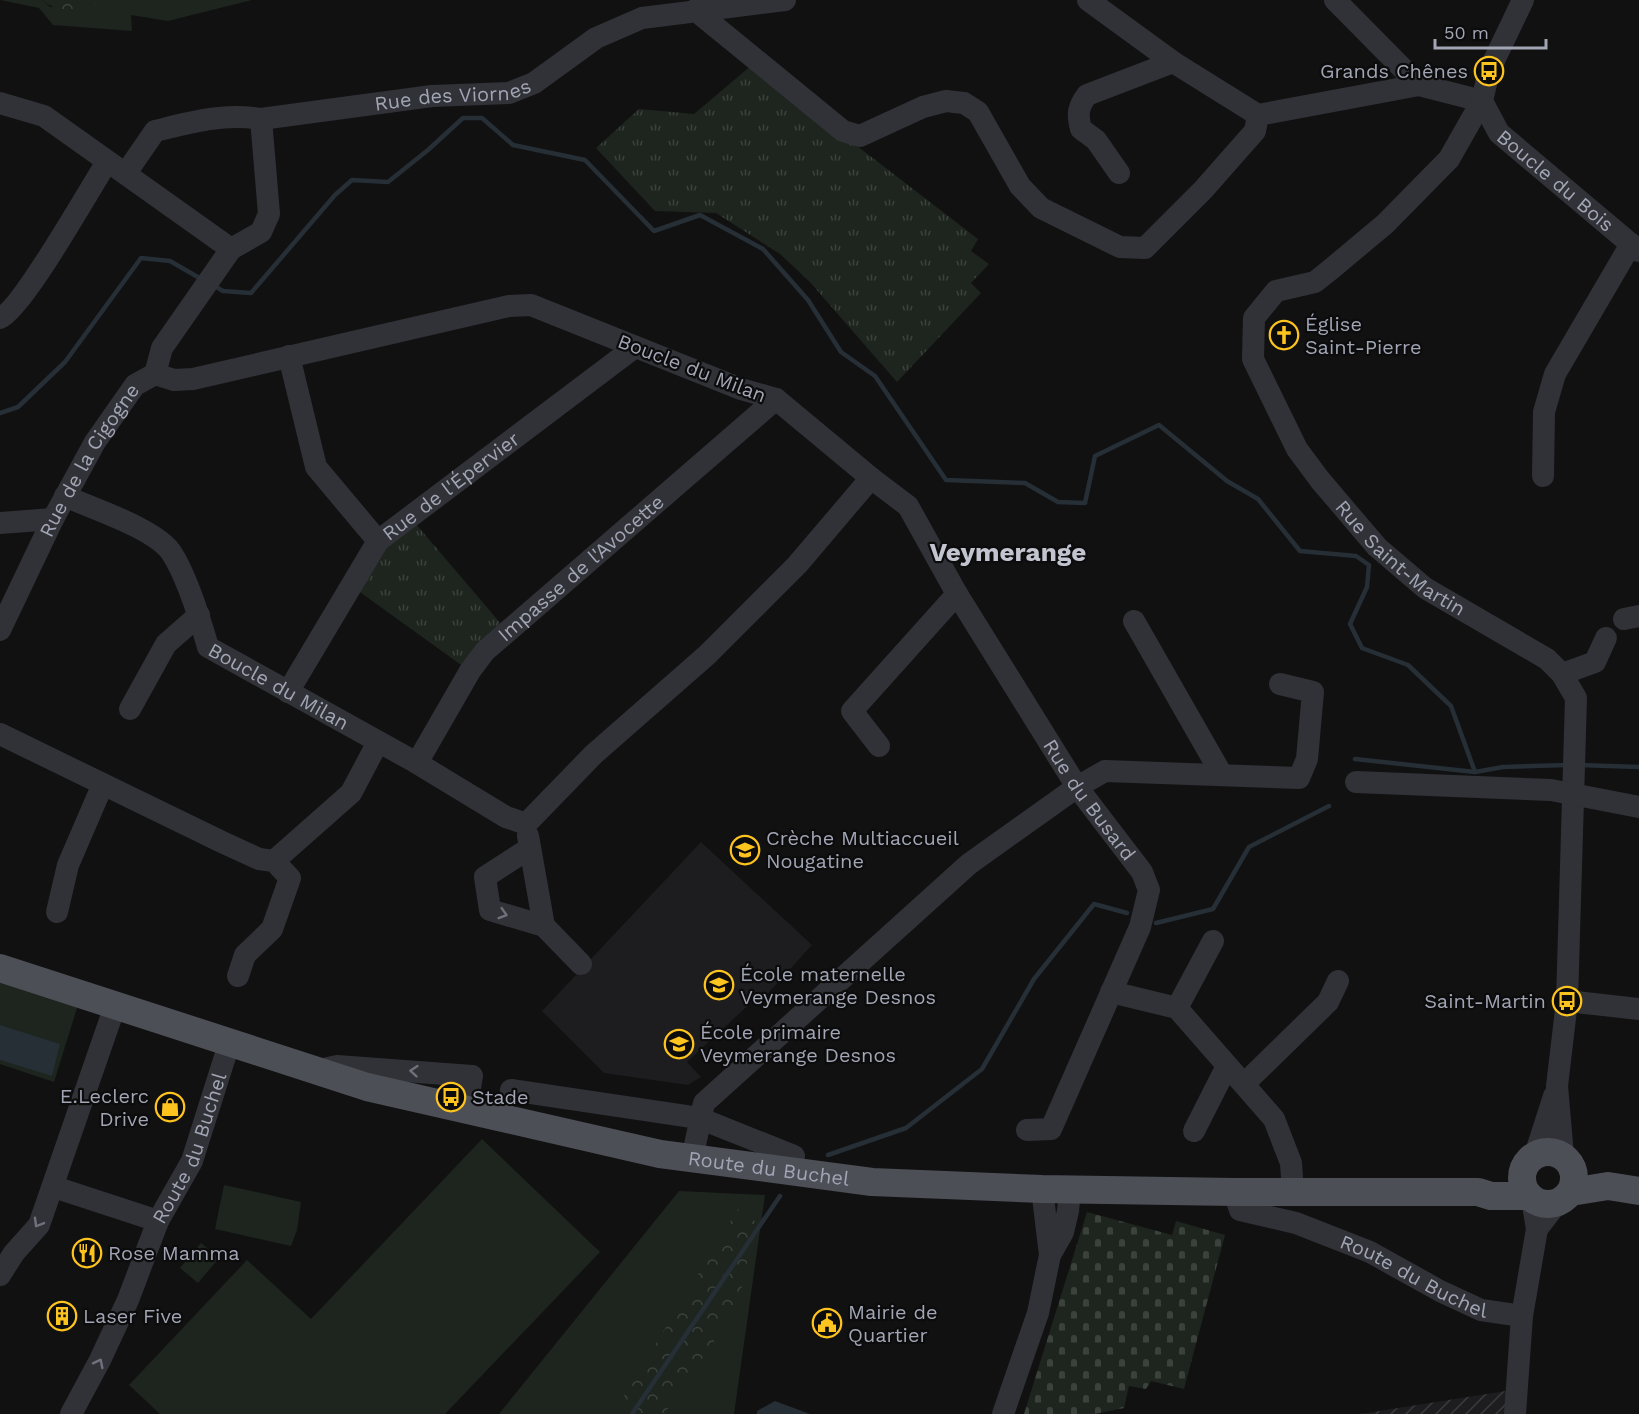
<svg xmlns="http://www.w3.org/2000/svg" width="1639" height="1414" font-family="'Work Sans',sans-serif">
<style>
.built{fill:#1d1d1f}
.industrial{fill:url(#industrial-furrows)}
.grass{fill:#1d251e}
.forest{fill:url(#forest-crowns)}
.cemetery{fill:url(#cemetery-stones)}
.park{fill:url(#park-tufts)}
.water{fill:#262e36}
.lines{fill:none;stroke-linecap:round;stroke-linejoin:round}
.stream{stroke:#262e36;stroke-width:4.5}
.minor{stroke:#313237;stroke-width:22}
.major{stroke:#4d4f57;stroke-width:28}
.oneway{stroke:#6f717c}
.labels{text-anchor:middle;stroke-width:4.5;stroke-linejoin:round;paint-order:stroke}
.poi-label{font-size:20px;fill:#a1a5b4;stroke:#0c0c0d;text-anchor:start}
.street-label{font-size:20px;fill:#a1a5b4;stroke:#0c0c0d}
.district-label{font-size:26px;font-weight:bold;fill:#c2c5d0;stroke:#0c0c0d}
</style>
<defs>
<pattern id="industrial-furrows" width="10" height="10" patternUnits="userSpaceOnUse" patternTransform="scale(1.5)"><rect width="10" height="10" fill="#1d1d1f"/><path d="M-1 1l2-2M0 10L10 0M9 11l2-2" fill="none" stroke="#3b3b3d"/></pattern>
<pattern id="forest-crowns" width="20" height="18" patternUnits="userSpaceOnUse" patternTransform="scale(1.5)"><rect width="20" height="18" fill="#1d251e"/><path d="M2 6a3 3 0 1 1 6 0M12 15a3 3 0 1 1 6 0" fill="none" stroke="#3b423c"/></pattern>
<pattern id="cemetery-stones" width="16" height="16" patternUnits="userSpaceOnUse" patternTransform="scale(1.5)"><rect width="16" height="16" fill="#1d251e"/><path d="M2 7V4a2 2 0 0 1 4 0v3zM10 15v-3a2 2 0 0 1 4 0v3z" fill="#3b423c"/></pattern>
<pattern id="park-tufts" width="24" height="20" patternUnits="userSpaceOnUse" patternTransform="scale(1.5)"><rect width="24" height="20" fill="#1d251e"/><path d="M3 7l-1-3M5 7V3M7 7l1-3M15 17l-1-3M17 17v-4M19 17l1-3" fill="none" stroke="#3b423c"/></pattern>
</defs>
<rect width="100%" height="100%" fill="#111112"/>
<polygon class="built" points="701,842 812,945 759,1003 754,1000 687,1062 701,1077 688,1085 604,1073 542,1011"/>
<polygon class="industrial" points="1512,1390 1507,1414 1360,1414"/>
<g class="grass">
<polygon points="0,0 42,0 50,7 115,0 252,0 168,21 131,15 132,31 53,25 39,8"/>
<polygon points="0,981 78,1005 54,1082 0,1064"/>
<polygon points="482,1139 600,1252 445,1414 160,1414 129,1385 247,1260 311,1319"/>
<polygon points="224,1185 301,1202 297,1230 291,1246 215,1229"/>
<polygon points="679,1191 765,1195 734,1414 499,1414"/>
<polygon points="201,1243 219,1258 198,1283 180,1268"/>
</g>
<g class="forest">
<path d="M42,0H115C89,4 64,19 42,0Z"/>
<polygon points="738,1209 756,1222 737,1308 664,1414 613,1414"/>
</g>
<polygon class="cemetery" points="1087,1212 1172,1235 1176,1221 1225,1235 1184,1389 1151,1381 1146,1389 1129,1386 1124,1408 1095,1414 1024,1414"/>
<g class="park">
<polygon points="752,65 978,239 971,251 989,264 971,283 981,293 897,382 809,281 780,254 716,213 655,211 596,148 639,109 694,114"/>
<polygon points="415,523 502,625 464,667 357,590 384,546"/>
</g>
<g class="water">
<polygon points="0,1025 60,1044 52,1076 0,1060"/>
<polygon points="775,1401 810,1414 757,1414 757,1411"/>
</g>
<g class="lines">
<g class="stream">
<polyline points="213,285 223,291 251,293 335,195 352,180 388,182 428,150 463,118 482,118 513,145 585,160 654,231 700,215 763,249 808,300 841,352 875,376 946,480 1025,483 1058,502 1085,503 1095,456 1159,425 1227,481 1258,499 1300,551 1356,556 1369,565 1367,587 1350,624 1362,648 1408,665 1451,706 1475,772 1503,767 1568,765"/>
<polyline points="0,413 18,407 65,362 141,258 170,261 203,280"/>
<polyline points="1355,759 1475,772"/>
<polyline points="1579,765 1639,767"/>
<polyline points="1156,923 1213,909 1249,847 1329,806"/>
<polyline points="828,1155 906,1128 982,1069 1034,979 1094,904 1127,913"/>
<polyline points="632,1414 780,1196"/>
</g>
<g class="minor">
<polyline points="1088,0 1173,62 1258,115"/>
<polyline points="1335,0 1419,85 1482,101"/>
<path id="s1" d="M1523,0L1489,71L1482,101L1449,159L1385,224L1330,270L1315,282L1276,291L1254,318L1253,359L1297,449L1320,480L1377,547L1425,588L1547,659L1562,674L1576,698L1567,1001L1557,1086L1563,1155"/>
<polyline points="695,10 843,131 860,136 923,107 946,101 964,103 978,112 1020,186 1041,208 1120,247 1145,248 1203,190 1255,131 1258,115"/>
<path id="s2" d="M1482,101L1499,133L1639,251"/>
<polyline points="0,103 44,116 231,249"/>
<polyline points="1258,115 1419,85"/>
<path id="s3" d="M126,173L155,131C192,122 223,113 261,119L432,96L509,93L534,83L596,38L642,18L785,0"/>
<path d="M1119,173L1096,140L1081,129C1077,114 1078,107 1087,95L1173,62"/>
<path d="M0,318C22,310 90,188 107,162"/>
<polyline points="289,356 316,467 378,541"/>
<polyline points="1543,476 1544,412 1555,374 1631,244"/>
<path id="s4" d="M871,478L908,506L957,594L1077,787L1142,872L1149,890L1140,927L1051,1129L1027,1130"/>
<path id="s5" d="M65,496C93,509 154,528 171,552C187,576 200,619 208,647L417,763L506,817L526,824L594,754L707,655L797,565L871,478L776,399L741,389L531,305L509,306L193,379L174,380L155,374"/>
<polyline points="0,523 53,519"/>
<polyline points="1624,619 1639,616"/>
<polyline points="1134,621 1222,775"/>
<path id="s6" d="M0,630L53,519L95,442L135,385L155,374L162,348L231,249L261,232L269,214L261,119"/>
<polyline points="1562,674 1595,662 1606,638"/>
<path id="s7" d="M288,692L378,541L635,347"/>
<polyline points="130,709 166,644 199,615"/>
<polyline points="0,734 222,842 259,859 274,861 290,878 272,929 245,955 238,976"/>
<polyline points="879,746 852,711 957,594"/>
<path id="s8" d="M417,763L470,671L485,651L776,399"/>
<polyline points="1356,782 1551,790 1639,807"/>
<polyline points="528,836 544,926"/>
<polyline points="530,848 485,877 490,910 544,926 581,964"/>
<polyline points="274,861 351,793 378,742"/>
<polyline points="57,912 68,865 103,784"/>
<polyline points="1111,992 1177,1008 1274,1119 1291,1163 1293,1192"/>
<polyline points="1567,1001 1639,1009"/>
<polyline points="1177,1008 1213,941"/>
<polyline points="324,1069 337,1066 472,1076 466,1112"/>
<polyline points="1244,1084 1328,1002 1338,981"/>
<polyline points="511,1090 699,1118 794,1156"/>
<polyline points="1194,1131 1227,1066"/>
<polyline points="1535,1155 1554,1096"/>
<polyline points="692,1159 704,1103 969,864 1077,787 1105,771 1299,778 1307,759 1313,692 1280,684"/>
<polyline points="54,1187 158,1221"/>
<polyline points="1042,1189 1050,1255"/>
<path id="s9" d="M1234,1192L1240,1210L1296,1223L1370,1252L1440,1291L1481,1310L1522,1316"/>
<polyline points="1537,1229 1558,1202"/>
<polyline points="0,1275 14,1253 39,1225 115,1006"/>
<path id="s10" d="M71,1414L100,1360L128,1300L158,1221L192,1161L229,1044"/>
<polyline points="1003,1414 1038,1313 1050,1255 1063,1232 1068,1211 1070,1189"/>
<polyline points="1515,1414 1522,1316 1537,1229 1532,1199"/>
</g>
<g class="major">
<path id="s11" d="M0,968L367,1087L660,1154L872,1182L1042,1189L1234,1192H1478L1491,1196H1529"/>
<circle cx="1548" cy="1178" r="26"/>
<polyline points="1571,1192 1608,1186 1639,1191"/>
</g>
</g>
<defs><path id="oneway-chevron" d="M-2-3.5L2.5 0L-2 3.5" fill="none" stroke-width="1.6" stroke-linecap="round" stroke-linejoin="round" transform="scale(1.5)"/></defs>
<g class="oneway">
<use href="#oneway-chevron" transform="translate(503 914) rotate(17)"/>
<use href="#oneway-chevron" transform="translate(414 1071) rotate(-175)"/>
<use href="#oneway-chevron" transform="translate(38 1223) rotate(120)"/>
<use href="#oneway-chevron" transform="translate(99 1363) rotate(-63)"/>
</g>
<defs>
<g id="bus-ring" transform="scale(1.5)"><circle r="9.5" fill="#0c0c0d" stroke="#fdc31e" stroke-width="1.5"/><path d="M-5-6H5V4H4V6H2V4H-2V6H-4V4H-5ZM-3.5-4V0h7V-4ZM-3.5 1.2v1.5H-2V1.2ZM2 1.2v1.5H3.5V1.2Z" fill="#fdc31e"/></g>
<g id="church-ring" transform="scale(1.5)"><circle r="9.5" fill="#0c0c0d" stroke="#fdc31e" stroke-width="1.5"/><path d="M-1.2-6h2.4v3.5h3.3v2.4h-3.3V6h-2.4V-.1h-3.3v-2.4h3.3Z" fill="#fdc31e"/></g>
<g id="school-ring" transform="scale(1.5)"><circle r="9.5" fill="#0c0c0d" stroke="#fdc31e" stroke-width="1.5"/><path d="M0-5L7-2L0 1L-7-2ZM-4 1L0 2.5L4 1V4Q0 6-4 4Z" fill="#fdc31e"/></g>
<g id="shop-ring" transform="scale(1.5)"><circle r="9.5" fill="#0c0c0d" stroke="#fdc31e" stroke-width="1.5"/><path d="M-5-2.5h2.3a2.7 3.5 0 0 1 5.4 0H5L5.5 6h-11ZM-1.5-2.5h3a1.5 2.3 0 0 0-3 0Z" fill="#fdc31e"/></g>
<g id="restaurant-ring" transform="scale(1.5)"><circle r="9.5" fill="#0c0c0d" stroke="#fdc31e" stroke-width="1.5"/><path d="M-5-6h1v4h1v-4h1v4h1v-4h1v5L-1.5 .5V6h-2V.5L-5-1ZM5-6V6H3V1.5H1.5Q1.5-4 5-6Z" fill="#fdc31e"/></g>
<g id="building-ring" transform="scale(1.5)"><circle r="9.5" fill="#0c0c0d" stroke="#fdc31e" stroke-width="1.5"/><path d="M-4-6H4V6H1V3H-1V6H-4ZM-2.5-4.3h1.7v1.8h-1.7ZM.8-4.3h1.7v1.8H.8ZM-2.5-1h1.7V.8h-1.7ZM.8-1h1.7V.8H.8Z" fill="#fdc31e"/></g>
<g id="civic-ring" transform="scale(1.5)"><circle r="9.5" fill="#0c0c0d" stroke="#fdc31e" stroke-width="1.5"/><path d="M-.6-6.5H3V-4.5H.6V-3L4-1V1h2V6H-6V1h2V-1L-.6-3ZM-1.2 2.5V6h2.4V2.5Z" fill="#fdc31e"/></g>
</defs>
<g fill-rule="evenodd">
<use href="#bus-ring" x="1489" y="71"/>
<use href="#church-ring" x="1284" y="335"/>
<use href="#school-ring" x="745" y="850"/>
<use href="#school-ring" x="719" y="985"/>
<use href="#bus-ring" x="1567" y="1001"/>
<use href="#school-ring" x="679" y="1044"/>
<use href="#bus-ring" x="451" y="1097"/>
<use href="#shop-ring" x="170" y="1107"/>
<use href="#restaurant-ring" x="87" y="1253"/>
<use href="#building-ring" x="62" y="1316"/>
<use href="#civic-ring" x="827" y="1323"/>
</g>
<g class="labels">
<g class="poi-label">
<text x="1468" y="78" text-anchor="end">Grands Chênes</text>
<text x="1305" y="331">Église<tspan x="1305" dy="23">Saint-Pierre</tspan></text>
<text x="766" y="845">Crèche Multiaccueil<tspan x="766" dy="23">Nougatine</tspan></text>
<text x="740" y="981">École maternelle<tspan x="740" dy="23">Veymerange Desnos</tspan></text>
<text x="1546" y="1008" text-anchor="end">Saint-Martin</text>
<text x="700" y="1039">École primaire<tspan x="700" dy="23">Veymerange Desnos</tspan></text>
<text x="149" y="1103" text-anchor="end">E.Leclerc<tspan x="149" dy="23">Drive</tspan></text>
<text x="472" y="1104">Stade</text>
<text x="108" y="1260">Rose Mamma</text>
<text x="848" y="1319">Mairie de<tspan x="848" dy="23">Quartier</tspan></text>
<text x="83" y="1323">Laser Five</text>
</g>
<g class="street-label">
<text dy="7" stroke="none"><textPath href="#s3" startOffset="352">Rue des Viornes</textPath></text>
<text dy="7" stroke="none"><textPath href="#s2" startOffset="110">Boucle du Bois</textPath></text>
<text transform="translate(692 368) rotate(21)" y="7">Boucle du Milan</text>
<text dy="7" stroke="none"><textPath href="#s6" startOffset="192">Rue de la Cigogne</textPath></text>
<text dy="7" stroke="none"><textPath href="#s7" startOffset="267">Rue de l'Épervier</textPath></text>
<text dy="7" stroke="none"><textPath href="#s1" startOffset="726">Rue Saint-Martin</textPath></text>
<text dy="7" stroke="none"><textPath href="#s8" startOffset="258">Impasse de l'Avocette</textPath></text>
<text dy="7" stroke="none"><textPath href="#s5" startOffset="304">Boucle du Milan</textPath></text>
<text dy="7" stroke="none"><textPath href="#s4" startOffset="392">Rue du Busard</textPath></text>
<text dy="7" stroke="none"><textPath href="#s10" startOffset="292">Route du Buchel</textPath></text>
<text dy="7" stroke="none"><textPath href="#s11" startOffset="796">Route du Buchel</textPath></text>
<text dy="7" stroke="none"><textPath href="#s9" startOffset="206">Route du Buchel</textPath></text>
</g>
<g class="district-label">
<text x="1008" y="561">Veymerange</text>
</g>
</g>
<path d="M1435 39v9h111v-9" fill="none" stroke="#a1a5b4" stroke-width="3"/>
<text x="1444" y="39" font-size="18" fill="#a1a5b4" stroke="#0c0c0d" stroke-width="4.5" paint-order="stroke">50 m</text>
</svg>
